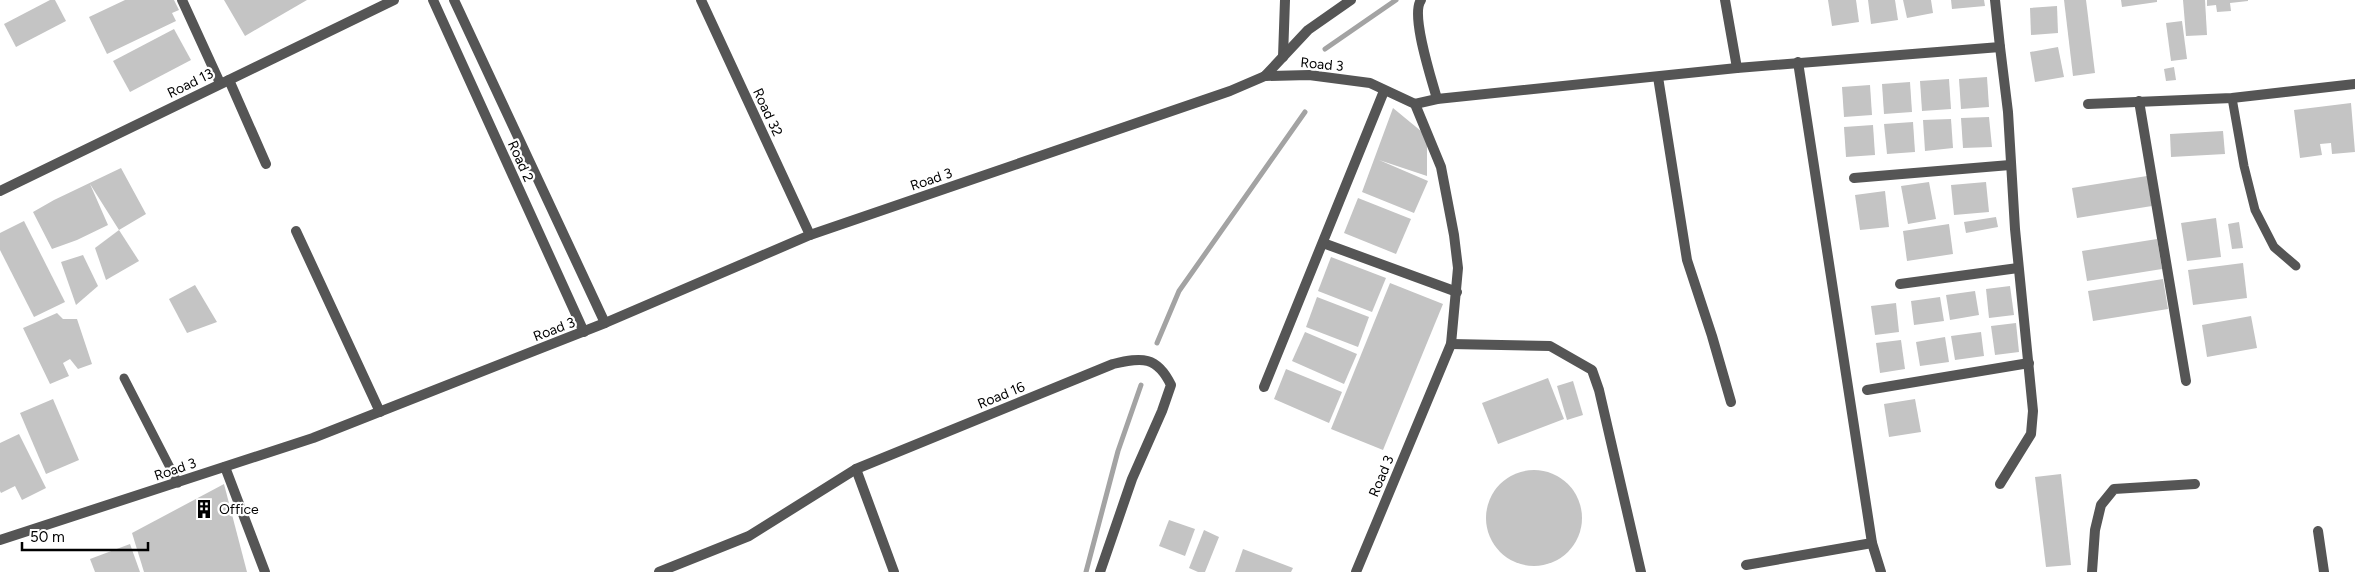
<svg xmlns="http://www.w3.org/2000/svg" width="2355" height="572" font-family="Figtree,sans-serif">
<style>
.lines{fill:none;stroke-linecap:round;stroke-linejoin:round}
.stream{stroke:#a3a3a3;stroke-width:5}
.building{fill:#c4c4c4}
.service{stroke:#555;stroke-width:9}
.minor{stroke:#555;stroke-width:10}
.tertiary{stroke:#555;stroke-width:10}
.labels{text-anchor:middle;stroke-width:4.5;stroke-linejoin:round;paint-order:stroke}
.street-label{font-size:14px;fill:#000;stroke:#fff}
.poi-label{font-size:14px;fill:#000;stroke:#fff;text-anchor:start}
</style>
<rect width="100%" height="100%" fill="#fff"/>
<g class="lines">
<g class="stream">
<polyline points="1325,49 1396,0"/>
<polyline points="1157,343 1179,291 1305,112"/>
<polyline points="1086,572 1118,451 1141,385"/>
</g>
</g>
<g class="building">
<polygon points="50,0 55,0 66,21 16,47 4,24"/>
<polygon points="125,0 174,0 179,10 172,13 176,21 107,54 89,17"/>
<polygon points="224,0 307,0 245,36"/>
<polygon points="1828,0 1856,0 1859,22 1832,26"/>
<polygon points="1868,0 1895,0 1898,20 1871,24"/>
<polygon points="1903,0 1931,0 1933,13 1907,18"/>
<polygon points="1951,0 1984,0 1985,6 1952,9"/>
<polygon points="2064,0 2086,0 2095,73 2073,76"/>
<polygon points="2121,0 2157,0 2157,2 2122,7"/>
<polygon points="2183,0 2205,0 2207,35 2186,36"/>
<polygon points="2207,0 2248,0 2248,1 2230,3 2231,11 2217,12 2216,5 2207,6"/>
<polygon points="2057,6 2058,33 2031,35 2030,8"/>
<polygon points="2182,21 2187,59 2171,61 2166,23"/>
<polygon points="174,29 191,60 130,92 113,61"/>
<polygon points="2058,47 2064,77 2035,82 2030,52"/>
<polygon points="2174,67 2176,80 2166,81 2164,69"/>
<polygon points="1987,77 1989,107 1961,109 1959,79"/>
<polygon points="1949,79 1951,109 1922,111 1920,81"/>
<polygon points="1910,82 1912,112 1884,114 1882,84"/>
<polygon points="1870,85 1872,115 1844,117 1842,87"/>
<polygon points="2351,103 2355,152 2332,154 2331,143 2320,144 2322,155 2300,158 2294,110"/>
<polygon points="1393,108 1427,136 1427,176 1379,160 1428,181 1414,213 1362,192"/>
<polygon points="1989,117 1992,147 1963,148 1961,118"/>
<polygon points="1951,119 1953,148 1925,151 1923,120"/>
<polygon points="1913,122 1915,152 1887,154 1884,124"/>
<polygon points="1873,125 1875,155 1846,157 1844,127"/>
<polygon points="2223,131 2225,154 2171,157 2170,134"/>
<polygon points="121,168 146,214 119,230 90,184 108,225 77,240 52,249 33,212 54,200"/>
<polygon points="2147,176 2152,206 2077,218 2072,188"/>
<polygon points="1929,182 1936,219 1908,224 1901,186"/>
<polygon points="1986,182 1989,212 1954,215 1951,185"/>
<polygon points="1885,191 1889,227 1860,230 1855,195"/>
<polygon points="1358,198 1411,219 1396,254 1344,233"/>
<polygon points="1996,217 1998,227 1966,233 1964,222"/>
<polygon points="2216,218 2221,257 2187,261 2181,223"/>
<polygon points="24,221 65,302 34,317 0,250 0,233"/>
<polygon points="2239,222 2243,248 2232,249 2228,224"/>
<polygon points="1949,224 1953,254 1907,261 1903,231"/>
<polygon points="119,230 139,261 106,280 95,248"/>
<polygon points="2157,239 2162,269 2087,281 2082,251"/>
<polygon points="83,255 98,286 76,305 61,262"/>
<polygon points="1331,257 1386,278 1372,312 1318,291"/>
<polygon points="2243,263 2247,298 2193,305 2188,270"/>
<polygon points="2163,279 2168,309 2093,321 2088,291"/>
<polygon points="1390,283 1443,304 1383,450 1331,429"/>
<polygon points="195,285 217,322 187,333 169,299"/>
<polygon points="2010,286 2014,315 1989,318 1986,289"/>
<polygon points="1975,291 1979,315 1950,320 1946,295"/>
<polygon points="1317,297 1369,317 1358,347 1306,327"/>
<polygon points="1940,297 1944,321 1914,325 1911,301"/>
<polygon points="1896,303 1899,332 1875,335 1871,306"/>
<polygon points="57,313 63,319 77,319 92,364 78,369 70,359 63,363 69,376 50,384 23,328"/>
<polygon points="2251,316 2257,348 2207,357 2202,325"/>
<polygon points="2016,323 2019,352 1995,355 1991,326"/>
<polygon points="1305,332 1357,354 1344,384 1292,361"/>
<polygon points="1981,332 1984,356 1955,360 1951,336"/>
<polygon points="1945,337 1949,362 1920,366 1916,342"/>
<polygon points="1901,340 1905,369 1880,373 1876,343"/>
<polygon points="1286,369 1342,392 1329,423 1274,399"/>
<polygon points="1548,378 1564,419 1498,444 1482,403"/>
<polygon points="1573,381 1583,415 1567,420 1557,386"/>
<polygon points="53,399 79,460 46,474 20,413"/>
<polygon points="1915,399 1921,432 1889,437 1884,404"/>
<polygon points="19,434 46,488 22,500 15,486 1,493 0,491 0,443"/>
<circle cx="1534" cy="518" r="48"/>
<polygon points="2061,474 2071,565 2046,567 2035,477"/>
<polygon points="224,484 247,572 144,572 132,533"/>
<polygon points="1169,520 1195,529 1185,556 1159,546"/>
<polygon points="1204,530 1219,537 1205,572 1198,572 1189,568"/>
<polygon points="130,544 140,572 95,572 90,559"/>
<polygon points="1243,549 1293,568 1291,572 1235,572"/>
</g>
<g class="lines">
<g class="service">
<polyline points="2232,98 2244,166 2255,210 2274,247 2296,266"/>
<polyline points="124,378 178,483"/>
</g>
<g class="minor">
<polyline points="182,0 220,83"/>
<polyline points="701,0 810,235"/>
<path d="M1421,0C1410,15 1432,80 1437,99"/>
<polyline points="1725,0 1737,68"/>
<polyline points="2000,47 2008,112 2015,229 2033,411 2031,434 2000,484"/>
<polyline points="1283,57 1285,0"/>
<polyline points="1798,62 1872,543 1881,572"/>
<polyline points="1265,76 1308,30 1351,0"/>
<polyline points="1658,77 1687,260 1712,336 1731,402"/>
<polyline points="229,80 266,164"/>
<polyline points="2139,101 2186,381"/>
<polyline points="1415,104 1437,99 1737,68 2000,47 1995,0"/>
<polyline points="2088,104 2232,98 2355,84"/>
<polyline points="1854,178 2010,165"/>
<polyline points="0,191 394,0"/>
<polyline points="296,231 380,412"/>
<polyline points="1323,243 1457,292"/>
<polyline points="1900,284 2018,268"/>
<polyline points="605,323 810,235 1230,91 1265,76 1309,75 1370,83 1415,104 1441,167 1454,235 1458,268 1451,344 1356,572"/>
<polyline points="1451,344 1550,346 1592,370 1599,390 1641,572"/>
<polyline points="1264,387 1384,91"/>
<polyline points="1867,390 2029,363"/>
<polyline points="225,467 265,572"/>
<polyline points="856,469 894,572"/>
<polyline points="2318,531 2324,572"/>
<polyline points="1746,565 1872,543"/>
<path d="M659,572L749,536L856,469L1113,364C1142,357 1157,356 1171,385L1162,411L1132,479L1100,572"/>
<polyline points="2092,572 2095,530 2101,505 2114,489 2195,484"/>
</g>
<g class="tertiary">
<polyline points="433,0 584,332"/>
<polyline points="0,540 313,438 605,323 454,0"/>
</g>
</g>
<defs>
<g id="building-bare" transform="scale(1.5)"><path d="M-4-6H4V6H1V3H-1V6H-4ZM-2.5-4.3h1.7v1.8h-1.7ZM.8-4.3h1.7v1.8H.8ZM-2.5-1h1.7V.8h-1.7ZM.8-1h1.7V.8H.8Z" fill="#000" stroke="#fff" stroke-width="2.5" paint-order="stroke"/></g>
</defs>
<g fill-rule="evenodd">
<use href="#building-bare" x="204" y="509"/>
</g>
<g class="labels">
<g class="street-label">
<text transform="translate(1322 64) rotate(5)" y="5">Road 3</text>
<text transform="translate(190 83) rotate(-26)" y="5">Road 13</text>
<text transform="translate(768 112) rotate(65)" y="5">Road 32</text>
<text transform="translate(521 161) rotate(66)" y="5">Road 2</text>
<text transform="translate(931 179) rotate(-19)" y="5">Road 3</text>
<text transform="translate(554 329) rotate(-21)" y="5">Road 3</text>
<text transform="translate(1001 395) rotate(-22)" y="5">Road 16</text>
<text transform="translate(175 469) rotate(-19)" y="5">Road 3</text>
<text transform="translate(1381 476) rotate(-67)" y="5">Road 3</text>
</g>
<g class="poi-label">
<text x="219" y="514">Office</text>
</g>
</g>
<path d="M22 542v8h126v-8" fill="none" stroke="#000000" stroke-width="2.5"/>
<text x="30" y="542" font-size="15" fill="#000000" stroke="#ffffff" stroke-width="4" paint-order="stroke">50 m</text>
</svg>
